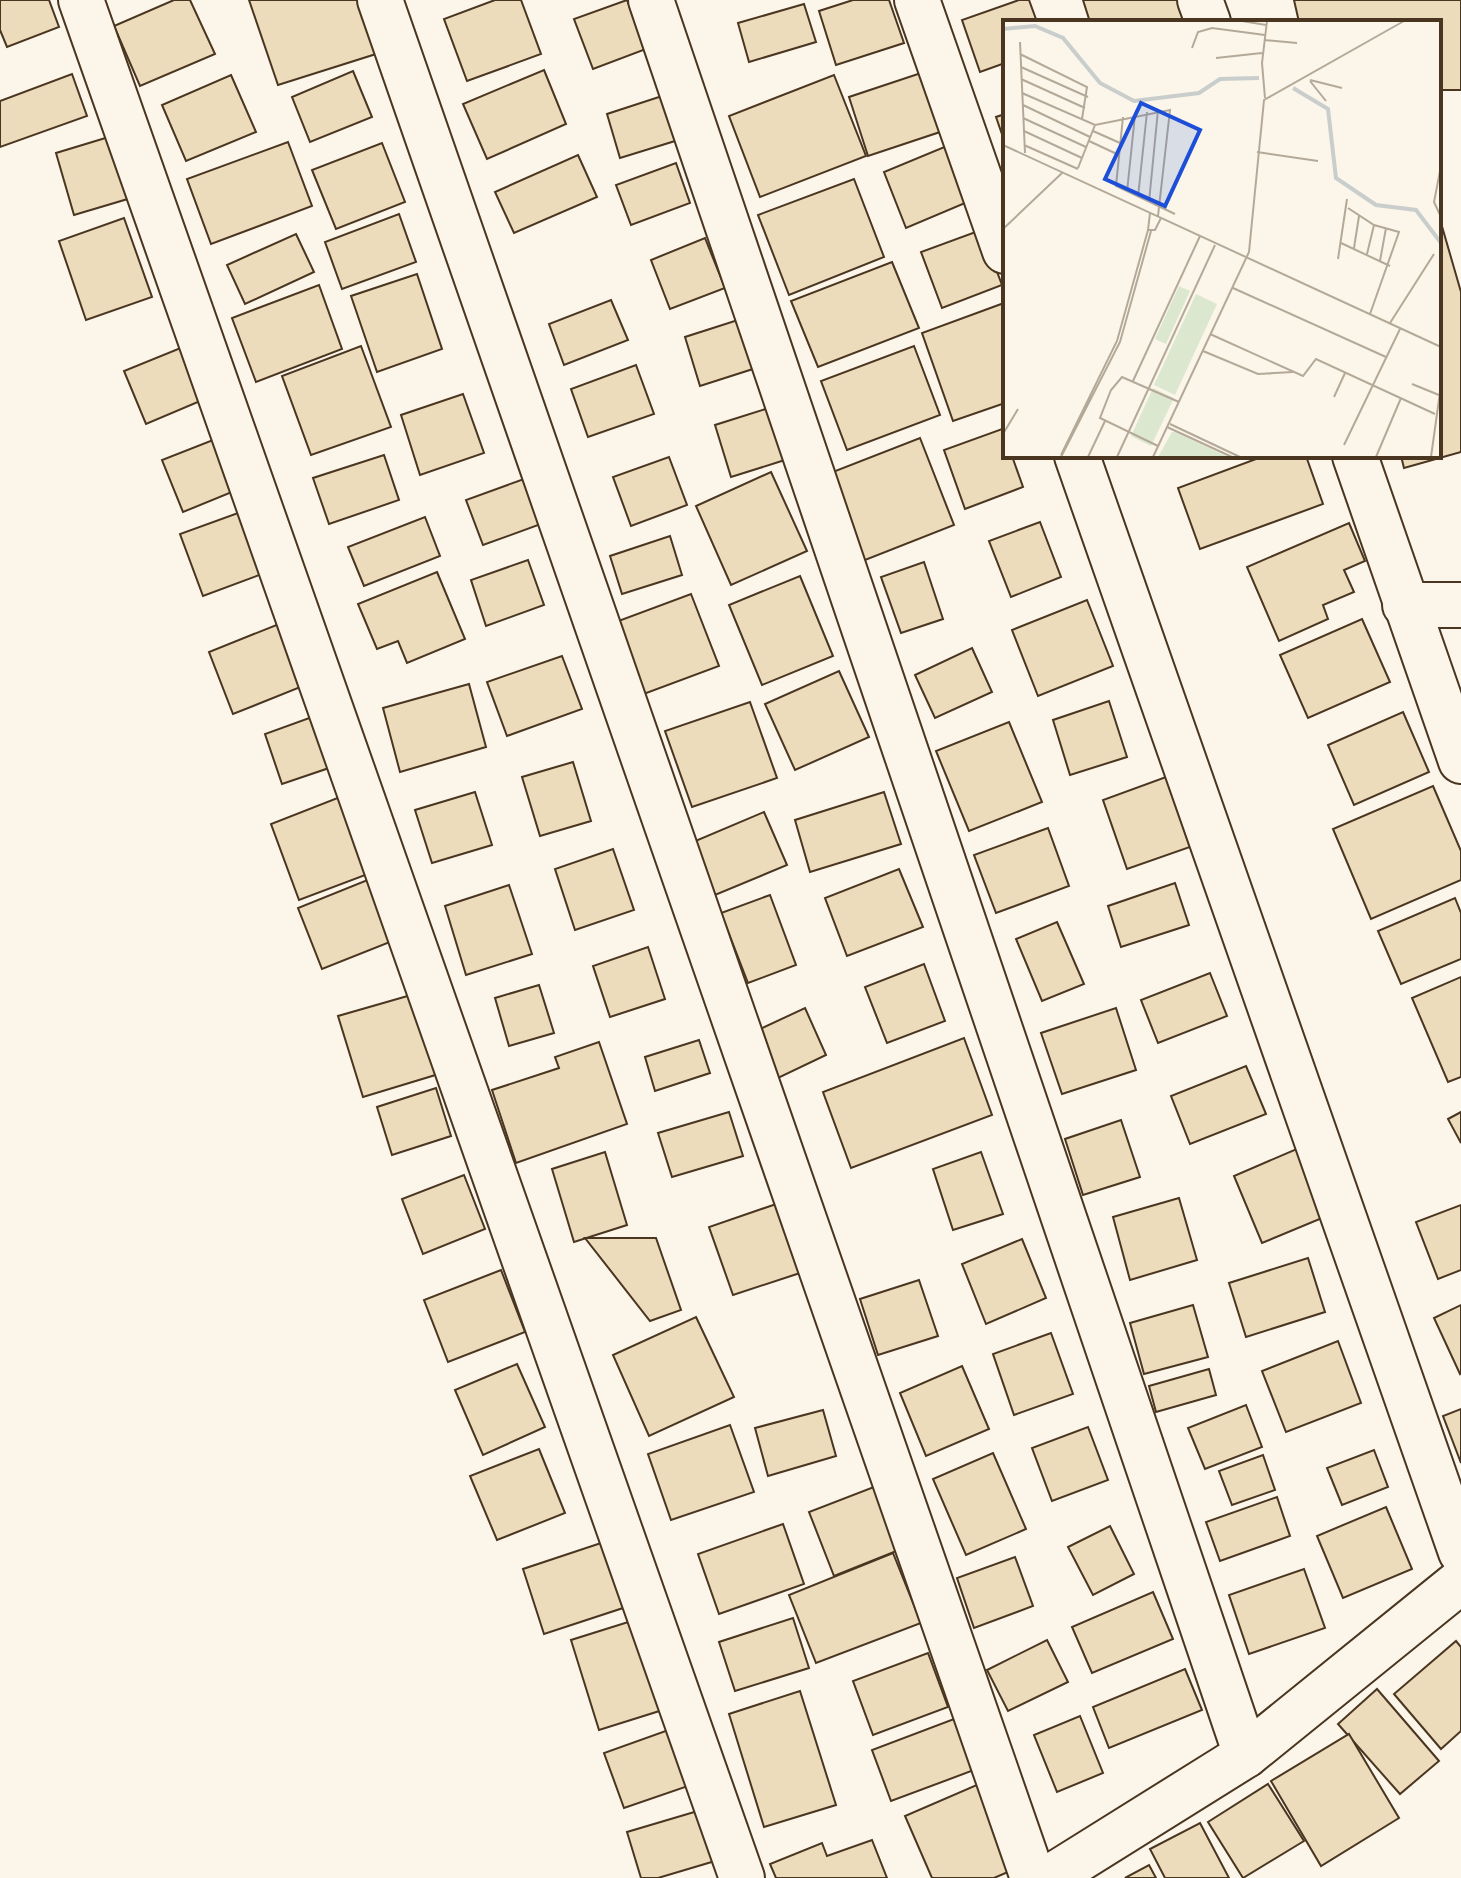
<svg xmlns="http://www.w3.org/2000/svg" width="1461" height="1878" font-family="Mulish,sans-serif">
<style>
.building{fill:#ecdcbc;stroke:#4a3520;stroke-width:2}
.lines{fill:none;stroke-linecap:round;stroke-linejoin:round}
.minor-casing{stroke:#4a3520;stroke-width:48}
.minor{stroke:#fbf6e9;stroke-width:44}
.inset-river{fill:none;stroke:#c9cecd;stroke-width:4}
.inset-road{fill:none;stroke:#b4a999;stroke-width:2}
.view{fill:#1d4ed8;fill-opacity:0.15;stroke:#1d4ed8;stroke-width:4}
.inset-edge{fill:none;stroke:#4a3520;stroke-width:4}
</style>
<rect width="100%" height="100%" fill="#fbf6e9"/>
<g class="building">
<polygon points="0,0 49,0 59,27 7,47 0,30"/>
<polygon points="174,0 190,0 215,54 140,86 114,26"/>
<polygon points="249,0 360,0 376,54 278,85"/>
<polygon points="495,0 521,0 541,54 467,81 444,19"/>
<polygon points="627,0 646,49 593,69 574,19"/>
<polygon points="853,0 889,0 904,43 836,65 819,11"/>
<polygon points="1019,0 1029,0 1037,22 1005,22 1005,63 980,72 962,20"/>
<polygon points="1083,0 1183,0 1190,22 1090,22"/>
<polygon points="1294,0 1461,0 1461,90 1439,90 1439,22 1299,22"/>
<polygon points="804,4 816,42 749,62 738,23"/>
<polygon points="544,70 566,124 487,159 463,104"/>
<polygon points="353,71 372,117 310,142 292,97"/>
<polygon points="924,72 943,131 868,156 849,97"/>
<polygon points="72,74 87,116 0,147 0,101"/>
<polygon points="231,75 256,132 186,161 162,105"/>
<polygon points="834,75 866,156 760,197 729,116"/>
<polygon points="662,96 675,141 620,158 607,114"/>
<polygon points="1005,114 1005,143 996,117"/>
<polygon points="112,136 131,198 74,215 56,153"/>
<polygon points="288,142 312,206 211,244 187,179"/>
<polygon points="382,143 405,202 336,229 312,170"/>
<polygon points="954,143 977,198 906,228 884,172"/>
<polygon points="578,155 597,197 514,233 495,192"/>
<polygon points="676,163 690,203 631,225 616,185"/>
<polygon points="854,179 884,257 789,295 758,215"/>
<polygon points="399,214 416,262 342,289 325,242"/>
<polygon points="1439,216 1461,292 1461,452 1404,468 1401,456 1439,456"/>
<polygon points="124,218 152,297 86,320 59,241"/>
<polygon points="981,230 1002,285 942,308 921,252"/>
<polygon points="296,234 314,272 245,304 227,265"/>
<polygon points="705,238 725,288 670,309 651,260"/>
<polygon points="892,262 919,328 818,367 791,301"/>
<polygon points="417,274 442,349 377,372 351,296"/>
<polygon points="319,285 342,349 256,382 232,318"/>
<polygon points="611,300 628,340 564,365 549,324"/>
<polygon points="1004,303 1005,403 953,421 922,333"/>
<polygon points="741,319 756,368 700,386 685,337"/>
<polygon points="361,346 391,427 311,455 282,376"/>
<polygon points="914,346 940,415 847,450 821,381"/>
<polygon points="183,347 205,399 146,424 124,371"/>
<polygon points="636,365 654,414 588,437 571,389"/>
<polygon points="463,394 484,453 420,475 401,415"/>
<polygon points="772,407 788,459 731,477 715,425"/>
<polygon points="1002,429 1005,456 1012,456 1023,487 965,509 944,450"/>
<polygon points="920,438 954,525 860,562 825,475"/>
<polygon points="213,440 232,492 183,512 162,460"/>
<polygon points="384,455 399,500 329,524 313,478"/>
<polygon points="1264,456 1306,456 1323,504 1200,549 1178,488"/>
<polygon points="669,457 687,505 631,526 613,477"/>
<polygon points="771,472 807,551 731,585 696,506"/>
<polygon points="524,479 541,524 483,545 466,500"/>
<polygon points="238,513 262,574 203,596 180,534"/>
<polygon points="425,517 440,556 364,586 348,547"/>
<polygon points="1040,522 1061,577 1011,597 989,541"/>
<polygon points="1349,523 1365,561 1344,570 1354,592 1323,605 1328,619 1279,641 1247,567"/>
<polygon points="670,536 682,575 622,594 610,556"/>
<polygon points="528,560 544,605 486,626 471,580"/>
<polygon points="924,562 943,619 901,633 881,577"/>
<polygon points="437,572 465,639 407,663 398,641 377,649 358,604"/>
<polygon points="800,576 833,656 762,685 729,605"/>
<polygon points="691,594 719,666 641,695 613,623"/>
<polygon points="1087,600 1113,666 1038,696 1012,630"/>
<polygon points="1362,619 1390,682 1308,718 1280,655"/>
<polygon points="279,624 303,686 233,714 209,652"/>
<polygon points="972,648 992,692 935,718 915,675"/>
<polygon points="562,656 582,709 507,736 487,682"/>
<polygon points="839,671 869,737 795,770 765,704"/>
<polygon points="469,684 486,747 400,772 383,708"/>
<polygon points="1109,701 1127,757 1070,775 1053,720"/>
<polygon points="750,702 777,778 692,807 665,731"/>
<polygon points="1403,712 1429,772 1354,805 1328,745"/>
<polygon points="312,717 329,768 282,784 265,734"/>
<polygon points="1009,722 1042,802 969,831 936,751"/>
<polygon points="573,762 591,821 540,836 522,777"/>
<polygon points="1166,777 1190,847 1127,869 1103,800"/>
<polygon points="1433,786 1461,851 1461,880 1371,919 1333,829"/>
<polygon points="475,792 492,845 432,863 415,810"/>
<polygon points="884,792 901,844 810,872 795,820"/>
<polygon points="340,797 368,874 299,900 271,824"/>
<polygon points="764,812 787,865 715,895 693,842"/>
<polygon points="1048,828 1069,886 996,913 974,855"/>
<polygon points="613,849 634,910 575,930 555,869"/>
<polygon points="899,869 923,927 847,956 825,898"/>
<polygon points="370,879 395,940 322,969 298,908"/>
<polygon points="1175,883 1189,925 1121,947 1108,906"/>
<polygon points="509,885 532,954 466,975 445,906"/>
<polygon points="770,895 796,965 748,983 721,913"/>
<polygon points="1455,898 1461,913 1461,959 1401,984 1378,931"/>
<polygon points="1057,922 1084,984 1042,1001 1016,939"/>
<polygon points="648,947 665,999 610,1017 593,966"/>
<polygon points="924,964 945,1021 887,1043 865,987"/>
<polygon points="1210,973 1227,1016 1158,1043 1141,1000"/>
<polygon points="1461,977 1461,1077 1448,1082 1412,998"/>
<polygon points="539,985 554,1033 509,1046 495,998"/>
<polygon points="418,993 442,1073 363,1097 338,1016"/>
<polygon points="805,1008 826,1055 778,1078 756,1031"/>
<polygon points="1116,1008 1136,1070 1062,1094 1041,1033"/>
<polygon points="964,1038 992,1115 851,1168 823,1092"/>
<polygon points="699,1040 710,1073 655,1091 645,1057"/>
<polygon points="599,1042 627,1124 516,1163 492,1090 559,1068 555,1057"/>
<polygon points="1246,1066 1266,1114 1190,1144 1171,1096"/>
<polygon points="436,1088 451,1136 392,1155 377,1107"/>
<polygon points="729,1112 743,1156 672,1177 658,1133"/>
<polygon points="1461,1112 1461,1143 1448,1119"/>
<polygon points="1121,1120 1140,1177 1083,1195 1065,1139"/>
<polygon points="1299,1148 1327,1216 1262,1243 1234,1176"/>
<polygon points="605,1152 627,1225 574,1242 552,1169"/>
<polygon points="981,1152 1003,1214 953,1230 933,1169"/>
<polygon points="464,1175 485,1229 423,1254 402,1199"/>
<polygon points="1179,1198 1197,1260 1130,1280 1113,1217"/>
<polygon points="782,1202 806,1271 733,1295 709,1227"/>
<polygon points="1461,1205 1461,1270 1438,1279 1416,1222"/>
<polygon points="585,1238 656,1238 681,1310 650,1321"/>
<polygon points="1022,1239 1046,1298 986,1324 962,1264"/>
<polygon points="1308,1258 1325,1312 1246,1337 1229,1283"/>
<polygon points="501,1270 525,1332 448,1362 424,1300"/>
<polygon points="919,1280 938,1336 878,1355 860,1299"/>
<polygon points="1193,1305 1208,1357 1144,1374 1130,1323"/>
<polygon points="1461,1305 1461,1373 1460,1374 1434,1318"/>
<polygon points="696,1317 734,1397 649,1436 613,1355"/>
<polygon points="1051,1333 1073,1394 1014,1415 993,1354"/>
<polygon points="1338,1341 1361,1403 1286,1432 1262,1371"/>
<polygon points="517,1364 545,1427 483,1455 455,1390"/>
<polygon points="962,1366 989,1429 926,1456 900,1393"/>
<polygon points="1209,1369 1216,1395 1156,1412 1149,1386"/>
<polygon points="1246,1405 1262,1447 1205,1469 1188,1428"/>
<polygon points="1461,1409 1461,1463 1443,1416"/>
<polygon points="823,1410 836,1456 768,1476 755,1428"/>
<polygon points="730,1425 754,1492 671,1520 648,1454"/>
<polygon points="1088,1427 1108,1480 1052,1501 1032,1448"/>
<polygon points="539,1449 565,1513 497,1540 470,1476"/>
<polygon points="1374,1450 1388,1487 1342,1505 1327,1468"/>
<polygon points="993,1453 1026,1529 966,1555 933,1479"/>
<polygon points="1263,1455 1275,1490 1232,1505 1219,1471"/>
<polygon points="879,1485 904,1548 834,1576 809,1512"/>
<polygon points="1277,1497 1290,1536 1220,1561 1206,1522"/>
<polygon points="1386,1507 1412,1569 1343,1598 1317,1536"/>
<polygon points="783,1524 804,1584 719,1614 698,1554"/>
<polygon points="1110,1526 1134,1574 1093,1595 1068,1547"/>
<polygon points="601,1543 623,1608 544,1634 523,1569"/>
<polygon points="893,1553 921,1623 816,1663 789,1595"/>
<polygon points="1015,1557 1033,1606 974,1628 957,1578"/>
<polygon points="1304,1569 1325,1628 1249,1654 1229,1595"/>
<polygon points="1153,1592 1173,1639 1092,1673 1072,1627"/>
<polygon points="641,1618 669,1708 599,1730 571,1640"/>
<polygon points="793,1618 809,1668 735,1691 719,1642"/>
<polygon points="1047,1640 1068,1682 1008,1711 987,1670"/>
<polygon points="1456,1641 1461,1647 1461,1731 1441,1749 1394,1694"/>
<polygon points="928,1653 948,1707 873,1735 853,1681"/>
<polygon points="1185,1669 1202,1710 1109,1748 1093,1707"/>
<polygon points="1377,1689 1439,1761 1400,1794 1338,1724"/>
<polygon points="800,1691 836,1805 764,1827 729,1714"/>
<polygon points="1080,1716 1103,1773 1057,1792 1034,1735"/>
<polygon points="954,1719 974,1770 891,1801 872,1750"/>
<polygon points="674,1728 694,1784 624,1808 604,1753"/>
<polygon points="1349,1734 1399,1818 1321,1866 1271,1781"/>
<polygon points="979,1784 1015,1869 994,1878 932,1878 905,1816"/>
<polygon points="1268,1784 1304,1841 1243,1878 1208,1822"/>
<polygon points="701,1810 715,1861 658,1878 641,1878 627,1832"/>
<polygon points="1200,1823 1229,1878 1165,1878 1150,1849"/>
<polygon points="872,1840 887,1878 776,1878 770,1864 822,1843 827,1856"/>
<polygon points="1149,1865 1156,1878 1125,1878"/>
</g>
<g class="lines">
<g class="minor-casing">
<g id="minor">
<polyline points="81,0 742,1878"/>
<polyline points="380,0 1033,1878"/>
<polyline points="651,0 1246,1755"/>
<polyline points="917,0 1005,251"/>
<polyline points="1200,0 1208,22"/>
<polyline points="1077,456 1461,1552"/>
<polyline points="1355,456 1461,761"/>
<polyline points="1405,605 1461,605"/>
<polyline points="1049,1878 1246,1755 1461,1581"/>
</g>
</g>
<use href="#minor" class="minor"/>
</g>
<g transform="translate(1003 20)">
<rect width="438" height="438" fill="#fbf6e9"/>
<path d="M176,266L187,271L163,324L152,319ZM193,274L214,284L172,375L151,365ZM150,368L171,378L148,426L128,416ZM169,412H172L225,437H155Z" fill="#dce7d0"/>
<path class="inset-river" d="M0,9L32,6L60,18L97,63L131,81L196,73L217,59L256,58M290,68L325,89L333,158L373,185L413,190L438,223"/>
<path class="inset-road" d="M239,1L263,5M261,20L294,23M17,22L22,133M189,28L195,12L209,8L262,15M17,34L84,67L79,99M213,38L259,33M18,47L85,77M18,59L82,88M307,60L339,68M307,61L323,81M19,73L92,105L167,90L155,196M262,78L259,43L264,1M20,85L87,117M120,97L113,166L172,194M20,98L83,127M21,111L79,138M90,111L117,123M86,121L116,135M0,125L438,327M21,125L75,149M254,132L315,141M438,146L431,182L438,197M75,148L92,105M124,172L132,95M135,177L144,92M146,182L155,90M345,188L371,205L396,212L367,294M147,193L145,210H152L158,198M0,209L59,153M338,223L387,246M351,228L356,196M364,234L371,205M335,239L344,179M377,241L383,208M230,268L383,337M387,303L431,234M207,314L300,356L313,339L432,394M200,331L255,354L290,352M130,361L197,216M409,364L436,375M331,377L342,353M167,404L237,437M164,407L229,437M0,414L15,389M341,425L397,309M155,426L97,398L108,370L119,357L176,382M58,435L114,321L145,210M58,437L117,322L148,211M85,437L102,401M114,437L212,225M150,437L246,232L261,80L401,1M373,437L398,378M428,437L438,365"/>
<path class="view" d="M138,83L197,110L162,186L102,159Z"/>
<rect width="438" height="438" class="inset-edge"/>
</g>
</svg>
